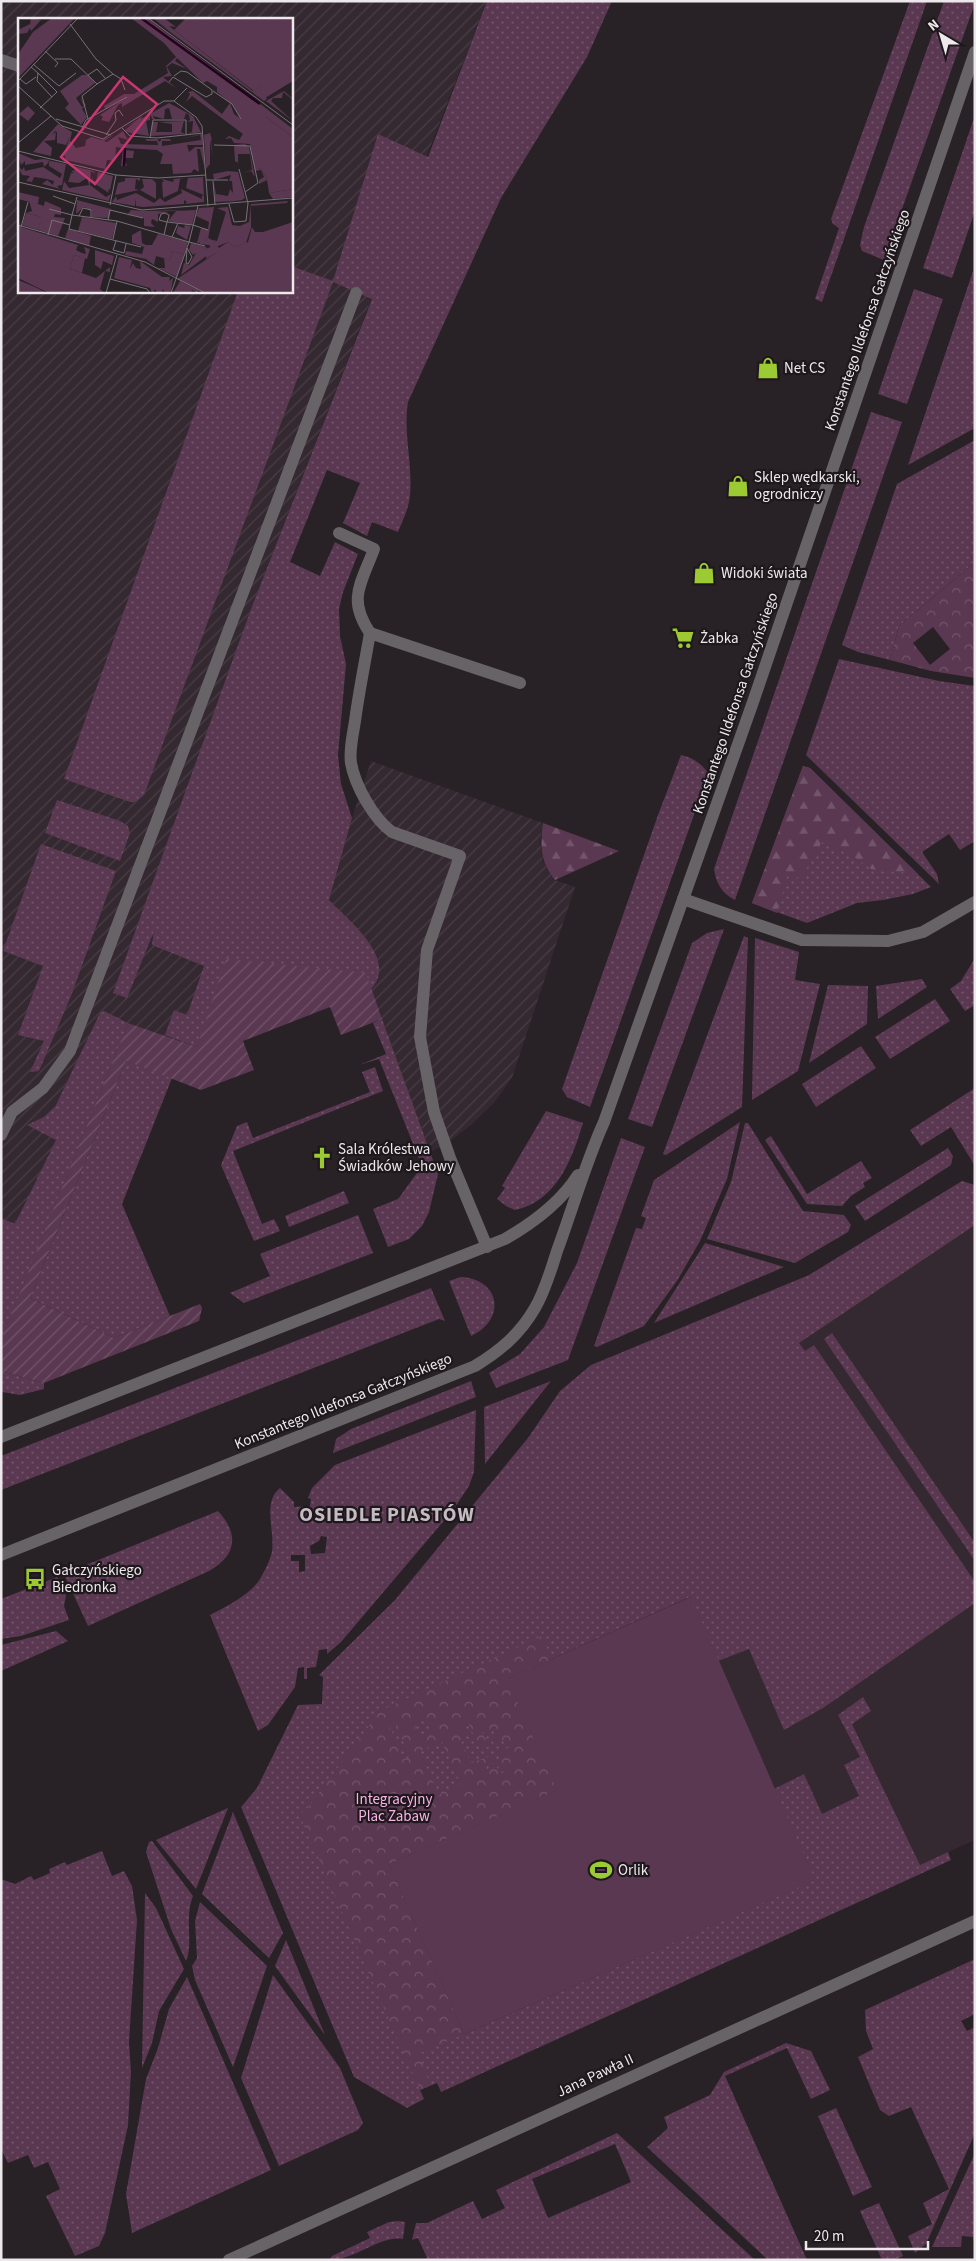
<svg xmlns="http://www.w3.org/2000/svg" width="976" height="2261" font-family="'Source Sans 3',sans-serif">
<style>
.built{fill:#342831}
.industrial{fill:url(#industrial-furrows);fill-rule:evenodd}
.grass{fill:url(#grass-dots);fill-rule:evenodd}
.forest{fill:url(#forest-firs)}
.park{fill:url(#park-crowns);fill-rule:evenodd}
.garden{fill:url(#garden-furrows)}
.pitch{fill:#5a3851}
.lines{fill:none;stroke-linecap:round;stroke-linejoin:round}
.service{stroke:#676366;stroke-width:12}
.minor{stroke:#676366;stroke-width:12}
.labels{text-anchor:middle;stroke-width:4.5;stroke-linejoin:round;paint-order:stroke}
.street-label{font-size:15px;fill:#ede8eb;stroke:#1e181c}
.poi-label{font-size:15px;fill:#ede8eb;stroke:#1e181c;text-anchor:start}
.park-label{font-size:15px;fill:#f8b3e6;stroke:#1e181c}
.district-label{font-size:20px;font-weight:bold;letter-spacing:1px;fill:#c5bcc2;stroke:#1e181c}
.inset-river{fill:none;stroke:#26011f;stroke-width:2.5}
.inset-road{fill:none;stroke:#777175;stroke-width:1}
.view{fill:#c83771;fill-opacity:0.15;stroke:#c83771;stroke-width:2.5}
.inset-edge{fill:none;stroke:#ede8eb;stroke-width:2.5}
</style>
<defs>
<pattern id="industrial-furrows" width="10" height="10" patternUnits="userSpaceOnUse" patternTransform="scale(1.25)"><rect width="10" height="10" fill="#342831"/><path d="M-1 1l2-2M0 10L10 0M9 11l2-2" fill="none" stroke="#483d45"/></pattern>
<pattern id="grass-dots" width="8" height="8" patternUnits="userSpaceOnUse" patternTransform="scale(1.25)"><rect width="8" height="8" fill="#5a3851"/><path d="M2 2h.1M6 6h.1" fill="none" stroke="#72556a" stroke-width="1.8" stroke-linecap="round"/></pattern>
<pattern id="forest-firs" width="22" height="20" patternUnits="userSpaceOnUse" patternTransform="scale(1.25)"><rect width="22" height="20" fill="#5a3851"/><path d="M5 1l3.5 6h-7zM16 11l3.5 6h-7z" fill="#72556a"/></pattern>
<pattern id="park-crowns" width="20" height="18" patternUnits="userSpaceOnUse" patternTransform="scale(1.25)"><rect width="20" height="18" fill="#5a3851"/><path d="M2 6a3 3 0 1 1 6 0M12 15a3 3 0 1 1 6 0" fill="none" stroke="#72556a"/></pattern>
<pattern id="garden-furrows" width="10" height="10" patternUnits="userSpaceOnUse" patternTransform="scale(1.25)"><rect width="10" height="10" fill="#5a3851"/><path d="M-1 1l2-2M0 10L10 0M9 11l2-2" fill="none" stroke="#72556a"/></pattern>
</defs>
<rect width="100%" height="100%" fill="#282126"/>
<polygon class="built" points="975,1216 975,1840 403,2098 301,1789 627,1442"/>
<g class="industrial">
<path d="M1,1H487L251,609L169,841L226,959L197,1047L128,1023L1,1341ZM19,19H291V291H19Z"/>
<polygon points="371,761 543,823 540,842 543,861 548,871 555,880 575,887 512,1078 494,1103 471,1125 445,1145 430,1152 371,989 377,979 369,943 329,900 352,818"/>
</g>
<g class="grass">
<path d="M487,1H612L587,57L501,198L408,402C403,433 413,464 410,495C409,508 403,520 398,532L372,522L367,536L343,523L360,483L327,470L290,562L320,576L335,542L358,554L343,592L339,609L340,636L346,664L338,755L341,784L352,818L329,900C348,920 399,959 371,989L210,1012L197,1047L165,1035L174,1010L187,1015L204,966L152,945L154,931L127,998L113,993L251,609L372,299L333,282L144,795L135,802H130L64,779L238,291H291V266L333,281L378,134L428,157Z"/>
<polygon points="910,1 927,1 822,302 815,299 839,228 833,224 831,219"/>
<polygon points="944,1 975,3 884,260 862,251 860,245 864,227"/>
<polygon points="975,115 975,211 952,278 923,268"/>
<polygon points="973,271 975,428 908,465"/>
<polygon points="914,289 943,299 907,404 878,394"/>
<path d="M871,412L902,422L735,900C722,894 716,883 714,869Z"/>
<polygon points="975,440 975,562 899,626 890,660 858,652 842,645 897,484"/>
<polygon points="839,659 939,681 975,686 975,841 960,850 949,834 922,852 937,874 939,884 806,755"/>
<path d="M681,755C693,758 701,763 708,773L705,784L590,1107L567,1097L562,1089L658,815Z"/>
<polygon points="803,766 810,768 931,887 913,894 883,900 857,903 807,923 752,903"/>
<polygon points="57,800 120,821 128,826 130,833 120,861 45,833"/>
<polygon points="41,844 116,871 71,996 39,1071 30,1072 44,1041 18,1035 43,966 3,951"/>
<polygon points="724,929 652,1127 628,1119 692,943 707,933"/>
<polygon points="744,936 748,938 742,1107 666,1155 663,1154"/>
<polygon points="755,938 799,952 795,980 820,984 798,1071 752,1100"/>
<polygon points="975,958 975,1005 965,1011 950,989 961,981"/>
<polygon points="922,979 927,987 878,1019 876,986"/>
<polygon points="828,985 868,986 867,1024 809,1063"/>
<polygon points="935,999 950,1021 890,1059 875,1037"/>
<polygon points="104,1011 128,1023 1,1341 1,1218 15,1224 56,1140 27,1125 44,1117 55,1107 100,1013"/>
<polygon points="382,1019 438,1174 429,1212 422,1226 409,1239 388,1247 373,1209 398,1199 422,1166 379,1059 359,1065 386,1054 373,1023"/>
<polygon points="861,1046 876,1068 816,1107 802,1084"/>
<polygon points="126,1061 172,1078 122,1204 170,1316 114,1338 30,1298"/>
<polygon points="375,1067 383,1091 233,1151 262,1224 274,1219 280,1231 254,1241 221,1165 237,1126 247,1122 253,1138 370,1092 362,1072"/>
<polygon points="975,1088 975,1166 951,1127 921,1146 910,1130"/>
<path d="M546,1111L583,1123C572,1159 557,1201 515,1210L506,1206L497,1199L505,1188L502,1186Z"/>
<polygon points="740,1122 727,1179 700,1241 677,1281 644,1326 597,1347 594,1346 636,1228 642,1229 646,1218 641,1216 654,1180"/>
<polygon points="745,1123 748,1123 803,1211 844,1215 851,1225 848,1232 795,1263 707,1239 731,1182"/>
<polygon points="771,1136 807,1194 861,1161 872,1178 863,1183 865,1187 851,1196 842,1206 807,1204 765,1140"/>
<polygon points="621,1138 645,1147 568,1360 496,1388 489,1373 520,1354 544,1327 577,1263"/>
<polygon points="948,1148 953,1156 951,1165 865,1221 855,1206"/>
<polygon points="962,1181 975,1185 975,1225 799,1343 805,1351 814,1345 975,1582 975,1603 823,1708 784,1730 749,1649 718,1661 690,1597 507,1679 558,1790 389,1864 464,2034 814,1880 774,1789 804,1774 822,1814 859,1796 844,1765 860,1757 838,1715 863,1697 871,1711 852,1724 920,1865 948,1852 951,1860 441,2092 437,2083 420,2090 424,2099 407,2108 354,2077 241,1807 257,1788 298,1705 322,1704 323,1677 319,1675 395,1600 528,1438 560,1391 591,1365 809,1275"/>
<polygon points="344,1191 349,1203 289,1227 285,1216"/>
<polygon points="358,1215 373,1253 244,1303 230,1293 270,1276 260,1254"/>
<polygon points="705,1243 784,1267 654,1323"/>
<path d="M461,1277C500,1279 507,1319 471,1336L449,1281Z"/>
<polygon points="431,1288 445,1321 439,1319 1,1490 1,1456"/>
<polygon points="832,1333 975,1543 975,1561 824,1339"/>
<polygon points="1,1371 44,1383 44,1389 20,1395 2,1392"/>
<polygon points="471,1381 476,1397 333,1453 336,1439 351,1429"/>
<polygon points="551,1381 485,1464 484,1407"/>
<path d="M476,1410L474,1472L469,1486L453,1510L341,1642L327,1654V1649L319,1650L316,1667L307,1668V1679H304V1667L298,1668L295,1687L268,1725L258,1731L210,1615C225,1607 251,1594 260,1579C264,1572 271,1559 272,1551C275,1531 262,1502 280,1488L294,1502V1507L310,1506L311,1499L308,1498L312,1488L335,1465ZM321,1536L327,1537L325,1553L311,1554L310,1546L319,1541ZM291,1555H305V1571L299,1572V1561H291Z"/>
<path d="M218,1511C240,1535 236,1556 209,1571L88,1626L64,1574Z"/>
<polygon points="57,1577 66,1596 64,1606 69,1620 21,1636 1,1639 1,1599"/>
<polygon points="56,1631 68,1641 1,1671 1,1645"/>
<polygon points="228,1808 196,1889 156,1840"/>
<polygon points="233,1812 283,1933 269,1958 202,1894"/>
<path d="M152,1841L193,1896C184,1918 194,1944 186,1961L171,1929L146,1852L149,1842Z"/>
<polygon points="102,1851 112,1876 124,1871 132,1886 137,1920 129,2042 131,2072 128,2125 105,2233 99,2246 75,2256 46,2196 60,2189 48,2162 34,2168 28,2155 8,2163 1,2149 1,1879 15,1884 31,1876 34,1880 50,1873 49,1869 65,1862 67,1865"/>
<polygon points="145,1893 156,1908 184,1969 159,2011 152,2043 142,2068"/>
<polygon points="200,1902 267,1966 233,2067 195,1980 192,1966 197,1958 195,1921"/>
<polygon points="286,1940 325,2035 275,1966"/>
<polygon points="975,1959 975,2014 961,2021 967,2031 975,2027 975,2133 926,2244 915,2253 908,2236 932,2224 923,2203 949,2189 911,2107 889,2116 880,2110 858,2057 873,2049 866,2031 865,2010"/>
<polygon points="273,1975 340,2068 363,2123 358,2130 279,2166 241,2078"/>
<polygon points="187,1977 271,2170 132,2233 126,2194 146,2079 158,2048 169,2009"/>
<polygon points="786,2043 811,2051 830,2090 811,2099 787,2048 725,2076 807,2260 768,2260 647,2147 668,2128 664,2117 710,2095 724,2072"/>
<polygon points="836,2108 872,2187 853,2196 818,2116"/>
<path d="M617,2133L755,2260H428L418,2238L412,2240L416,2223H427L473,2201L482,2219L505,2208L496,2190ZM615,2144L631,2182L548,2218L532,2179Z"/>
<polygon points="975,2153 975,2248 973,2237 962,2236 961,2247 932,2247"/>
<polygon points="879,2203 903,2256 894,2260 882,2260 860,2211"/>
<path d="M398,2221L405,2222L403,2239C380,2235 356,2260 329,2260L332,2256L370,2238L367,2232L389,2222Z"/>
</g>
<g class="forest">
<polygon points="803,766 810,768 918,874 871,869 853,856 822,842 801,878 787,876 777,913 752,903"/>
<path d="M543,823L619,851L555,880C540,862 540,846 543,823Z"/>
</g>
<g class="park">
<path d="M975,562V678L931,671L890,660L899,626ZM933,627L950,649L930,665L913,643Z"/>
<path d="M542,1636L552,1659L507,1679L558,1790L389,1864L464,2034L418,2054L431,2085L420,2090L299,1814L307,1809L380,1711ZM422,1720L428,1722L431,1727L428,1732L424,1735L418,1733L415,1728L417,1722ZM468,1722L480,1750L490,1746L482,1733L493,1729L495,1734L491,1737L494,1744L505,1740L508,1748L498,1752L504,1772L500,1774L497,1766L484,1771L483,1768L496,1762L493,1755L471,1763L460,1739L466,1737L461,1725ZM395,1723L410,1757L404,1759L389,1725ZM442,1742L461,1785L438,1795L420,1751Z"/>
</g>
<polygon class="garden" points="226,959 366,973 382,1019 341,1035 330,1007 243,1041 254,1070 201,1090 126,1061 30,1298 114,1338 200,1304 202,1308 199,1321 44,1383 1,1371 1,1340 128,1023 197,1047"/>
<polygon class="pitch" points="691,1597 815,1880 464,2034 389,1864 557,1790 507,1679"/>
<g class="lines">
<g class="service">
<polyline points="1,60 19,66"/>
<path d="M339,533L374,549C361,584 347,599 370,633"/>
<polyline points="683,899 802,940 888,941 923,932 975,902"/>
<polyline points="1,1135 12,1112 43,1088 70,1051 356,293"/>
<path d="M487,1247L450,1158L434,1112L420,1037L427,950L460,856L392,832C374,819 355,786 351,763C349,750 353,734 355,721C359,691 365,662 370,633L520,683"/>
</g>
<g class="minor">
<path d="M1,1437L505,1239C533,1223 561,1202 578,1175"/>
<path d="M1,1555L475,1366C500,1351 520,1334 535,1308C545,1291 551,1270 557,1251C573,1208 585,1164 604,1122L753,702L975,52"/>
<polyline points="229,2260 975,1921"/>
</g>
</g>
<defs>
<g id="shop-bare" transform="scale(1.725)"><path d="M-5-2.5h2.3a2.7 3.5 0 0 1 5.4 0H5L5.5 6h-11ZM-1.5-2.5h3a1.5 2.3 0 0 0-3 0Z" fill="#9cca32" stroke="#1e181c" stroke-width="2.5" paint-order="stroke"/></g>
<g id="supermarket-bare" transform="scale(1.725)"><path d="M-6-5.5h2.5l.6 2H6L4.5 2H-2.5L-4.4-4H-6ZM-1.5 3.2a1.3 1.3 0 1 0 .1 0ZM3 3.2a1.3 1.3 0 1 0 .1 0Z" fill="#9cca32" stroke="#1e181c" stroke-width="2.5" paint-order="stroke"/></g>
<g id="church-bare" transform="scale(1.725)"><path d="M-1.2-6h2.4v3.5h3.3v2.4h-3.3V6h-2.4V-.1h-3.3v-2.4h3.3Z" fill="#9cca32" stroke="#1e181c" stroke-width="2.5" paint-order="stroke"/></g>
<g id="bus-bare" transform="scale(1.725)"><path d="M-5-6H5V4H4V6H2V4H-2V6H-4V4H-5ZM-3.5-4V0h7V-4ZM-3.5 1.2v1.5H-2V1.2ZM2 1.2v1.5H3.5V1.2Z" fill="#9cca32" stroke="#1e181c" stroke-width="2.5" paint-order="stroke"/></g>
<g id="stadium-bare" transform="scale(1.725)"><path d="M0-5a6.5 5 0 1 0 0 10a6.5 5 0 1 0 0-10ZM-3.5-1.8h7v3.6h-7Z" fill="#9cca32" stroke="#1e181c" stroke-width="2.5" paint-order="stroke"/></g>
</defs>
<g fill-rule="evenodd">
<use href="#shop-bare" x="768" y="368"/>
<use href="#shop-bare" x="738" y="486"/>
<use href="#shop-bare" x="704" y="573"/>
<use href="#supermarket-bare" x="683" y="638"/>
<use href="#church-bare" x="322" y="1158"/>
<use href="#bus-bare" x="35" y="1579"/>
<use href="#stadium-bare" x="601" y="1870"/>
</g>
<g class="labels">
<g class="street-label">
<text transform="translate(867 320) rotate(-71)" y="5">Konstantego Ildefonsa Gałczyńskiego</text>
<text transform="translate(735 703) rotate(-71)" y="5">Konstantego Ildefonsa Gałczyńskiego</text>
<text transform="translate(343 1401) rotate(-22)" y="5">Konstantego Ildefonsa Gałczyńskiego</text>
<text transform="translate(595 2075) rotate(-25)" y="5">Jana Pawła II</text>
</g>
<g class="poi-label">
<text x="784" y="373">Net CS</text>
<text x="754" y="482">Sklep wędkarski,<tspan x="754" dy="17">ogrodniczy</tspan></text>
<text x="721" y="578">Widoki świata</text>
<text x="700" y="643">Żabka</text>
<text x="338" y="1154">Sala Królestwa<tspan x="338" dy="17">Świadków Jehowy</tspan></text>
<text x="52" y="1575">Gałczyńskiego<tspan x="52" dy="17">Biedronka</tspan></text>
<text x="618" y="1875">Orlik</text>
</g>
<g class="park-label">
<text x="394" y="1804">Integracyjny<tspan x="394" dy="17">Plac Zabaw</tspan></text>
</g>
<g class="district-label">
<text x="387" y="1521">OSIEDLE PIASTÓW</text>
</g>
</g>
<g transform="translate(18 18)">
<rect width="275" height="275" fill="#282126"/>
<path d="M113,0H129L275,111V119L248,99L240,151L243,150L249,162L241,166V162L246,159L243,152L237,153L232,126L216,125L213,120L207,121L211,118L221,122L225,116L174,78L168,84L172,76L170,74L175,73L204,96L212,85L216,96L223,101L215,87L199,74V69L189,63L185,65L159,40L157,43L169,51L154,45L149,49L154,58L145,59L158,70L147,63L104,89V85L100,87L91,104L83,102L85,99L82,97L109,79L87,91L86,88L106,76H116L150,55L148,48L158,39L146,25ZM133,0L154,15L135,0H146L158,9L151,8L156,12L235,73L241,69L249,81L246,83ZM64,57H70L77,65L58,80L64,89L66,88L62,80L68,87L64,91L69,99L63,107L47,90L51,86L42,73ZM266,73L275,81V82L265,74L264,80H255L253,83L275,103L248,83ZM151,85L175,98L183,114L169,116L174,114L175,103L169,104L172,102L171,97L168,95L166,101H154L151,90L147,91L146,101L135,98L137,102L134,101L132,96V102L128,103L131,118L108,114L107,112L117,104L106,111L124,98L123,101ZM10,88L17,95L10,103L1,96ZM134,104H140L138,114H154V106L141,104L166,103L163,114L167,116L133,118ZM40,106L54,114L52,123L58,130L67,128L68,122L73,119L84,122L96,117L86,123L89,124L105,113L110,122L100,119L103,126L140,127L139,123H129L127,121H139L142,124L143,121H152L153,123H144V128L183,122L182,117L153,123L184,116L185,127H169L171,134L177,129H185L187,152L182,131H179L181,154L176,151L173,155L155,156L154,146H142L145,136L139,132L107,130V132L116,133L115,140H106L109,148H103L105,130L98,129L97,143L89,142L87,151L48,142L46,136L52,118L48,127L39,125V114L37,113L34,117L38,114L37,122L26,123L34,130L33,138L15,134ZM192,115L194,122L204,121L193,122L195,140L192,122V146L188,151L186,117ZM227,126L231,129L237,159L233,153L223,155L234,152L232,136H220V145L217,143L216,127ZM0,135L17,142L25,141L32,142L29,144L33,143L48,146L44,167L39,168L42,171L24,166L29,162L35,167L36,163L29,161L16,159L14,164L8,163L12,158L4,157L0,148L4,152L6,149L7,153L25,149L42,160L44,156L31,148V144L26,149L25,144L7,147V143L3,147ZM54,148L76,153L77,156L73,153L72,167L88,179L93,176L91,183L44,172L46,163L51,170L71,167L69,160L61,165L50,164L53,155H56L53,153L58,152ZM210,153L220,154L227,180L224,182L217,183L199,186L216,183L197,184L196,164L198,176L210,178L212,171L215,175L214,163H211L213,157L196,162L195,156ZM80,154L95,158L92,172L90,171L91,175L74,164L75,157V163H78ZM185,159L186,177L168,170L170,160ZM107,160H122V163L118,161L117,171L121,172L97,177L100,165L107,163ZM166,160L162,161L160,173L145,180L144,164H146L144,161L155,164L156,161ZM124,161H134L138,165V181L122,172L126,169ZM163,171L184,181V177L186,178V184L167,186L169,184L166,182V186L125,189L118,188V180L117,188L94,184L98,178L99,182L118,175L136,185L142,180L147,184L164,175ZM275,171V179L255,181L251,175ZM11,183L26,188L24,199L8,195L14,193ZM270,183L269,185L233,188V210L228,225L216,229L210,224L193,231L191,226L198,225L189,220L188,224L179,225L183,210L190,211L191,204L178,198L181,190L196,189L190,221L199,223L208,194L199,190L210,189L214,207L222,208L231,204L233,186ZM113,192L127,193L167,192L138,194H151L140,196V204L134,201L133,205L137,209L126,208V200L110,196ZM178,192L174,207L150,203L158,193ZM167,207L173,208L169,222L158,215L160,208L166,210ZM173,225L188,229L191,236L163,257L166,245L171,247L178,235L175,237L171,232ZM56,237L67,240L64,255L52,251Z" fill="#5a3851"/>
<path d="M13,0L23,2L13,13L12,10L9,15L0,16V12L12,6ZM275,204V275H187L159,261L201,233L188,241L189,230L199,228L182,226V223L188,224L189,219L197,224L201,230L210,224L216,229L230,224L234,209L237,214H245Z" fill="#5a3851"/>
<path d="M233,254L274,267L271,275H241L228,271Z" fill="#5a3851"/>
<path d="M59,182L93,191L91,200L74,199V193L66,189L58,196ZM27,183L43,190V197L37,196L36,199L47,200L40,218L20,212ZM64,199L98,205L94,221L60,213ZM50,211L73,218L71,228L47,220ZM123,212L124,225L128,227H134L140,216L170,224L166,236L154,233L152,242L138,238L136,247L128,241L107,237L108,233L124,236L126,229L114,225V217Z" fill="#5a3851"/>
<path d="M34,0H57L0,60V36L15,14ZM168,0H275V63L247,80L241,69L236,73L156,12ZM248,99L275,119V171L251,175L249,162L243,150L240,151L233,120ZM0,174L21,179L20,186L0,181ZM8,195L24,199L20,212L4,207ZM0,208L60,227L58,232L64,235L68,236L66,229L72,231L69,241L56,237L52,251L78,260L92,249V254L87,253L82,271L87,275H31L0,260ZM77,232L96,238L94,247L85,243L83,251L77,247ZM154,233L166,236L159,259L140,250H147L146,240L152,242ZM101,239L114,242L112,251L115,245L118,250L123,251L122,243L144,259H152L151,263L155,260L153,273L147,275L145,271L144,275H138V271L134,275L132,270L96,260ZM0,262L17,269L29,275H0ZM162,263L180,272V275L174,272L173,275H155Z" fill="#5a3851"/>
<path d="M76,133L85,135L82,148L65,144L67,136L75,138Z" fill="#5a3851"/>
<path class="inset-river" d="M123,0L242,86M106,148L107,130"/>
<path class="inset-road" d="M130,0L275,107M52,6L78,41L95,56M27,33L40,45L37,49M37,41H53L79,66L95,56L103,61L107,72M15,46L41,68L58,55M13,49L20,55L19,63L34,79M20,55L39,74L22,90M70,57L79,51L87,60M2,61L8,66L18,59M0,63L60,0M151,64L155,59L188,79L194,76V72L169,54L163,53L156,58M0,68L44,108L85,121L146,83H156L178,99L184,108L190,188M195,73L214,86L223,101M156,83L169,70M38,101L93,117M70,101L64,78L79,66M64,110L68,102L109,79M104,110L112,118L139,120L185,115M88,117L98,102L97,95L101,92L105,98M132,120L135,102H168V117M0,125L33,98M196,127L232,128L240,165L227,174M0,133L98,157L140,160L188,157M188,162H210M195,163L197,187M0,164L124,192L275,180M35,178L57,186M59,179L54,197L99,203L171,224L180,188M211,186L216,204L228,203L230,185L221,151M92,187L98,157M31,191L54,197L51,211L123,229M61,198L65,190L73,192V200M90,202L92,192L125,200M0,207L127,244L187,275M3,209L10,184M30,217L34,202L52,207M146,217L149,204L151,198V197L147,195L143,196L141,202L149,204L175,207L190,212M154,219L160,205M95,221L99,203M98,223L95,232L106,235L108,226M169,230L174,239L170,246L168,245ZM92,261L129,271L132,275M88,275L99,237M153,275L171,224L187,228"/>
<path class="view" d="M105,59L139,86L77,166L43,139Z"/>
<rect width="275" height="275" class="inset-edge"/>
</g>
<rect width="976" height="2261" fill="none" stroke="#ede8eb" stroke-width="5"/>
<g transform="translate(941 35) rotate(322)" stroke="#1e181c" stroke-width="4" paint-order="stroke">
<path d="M0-4L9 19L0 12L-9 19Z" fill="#ede8eb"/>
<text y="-8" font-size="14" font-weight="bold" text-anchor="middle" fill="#ede8eb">N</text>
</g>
<path d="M806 2241v8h122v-8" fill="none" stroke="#ede8eb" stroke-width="2.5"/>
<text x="814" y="2241" font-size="15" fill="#ede8eb" stroke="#1e181c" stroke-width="4" paint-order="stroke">20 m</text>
</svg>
